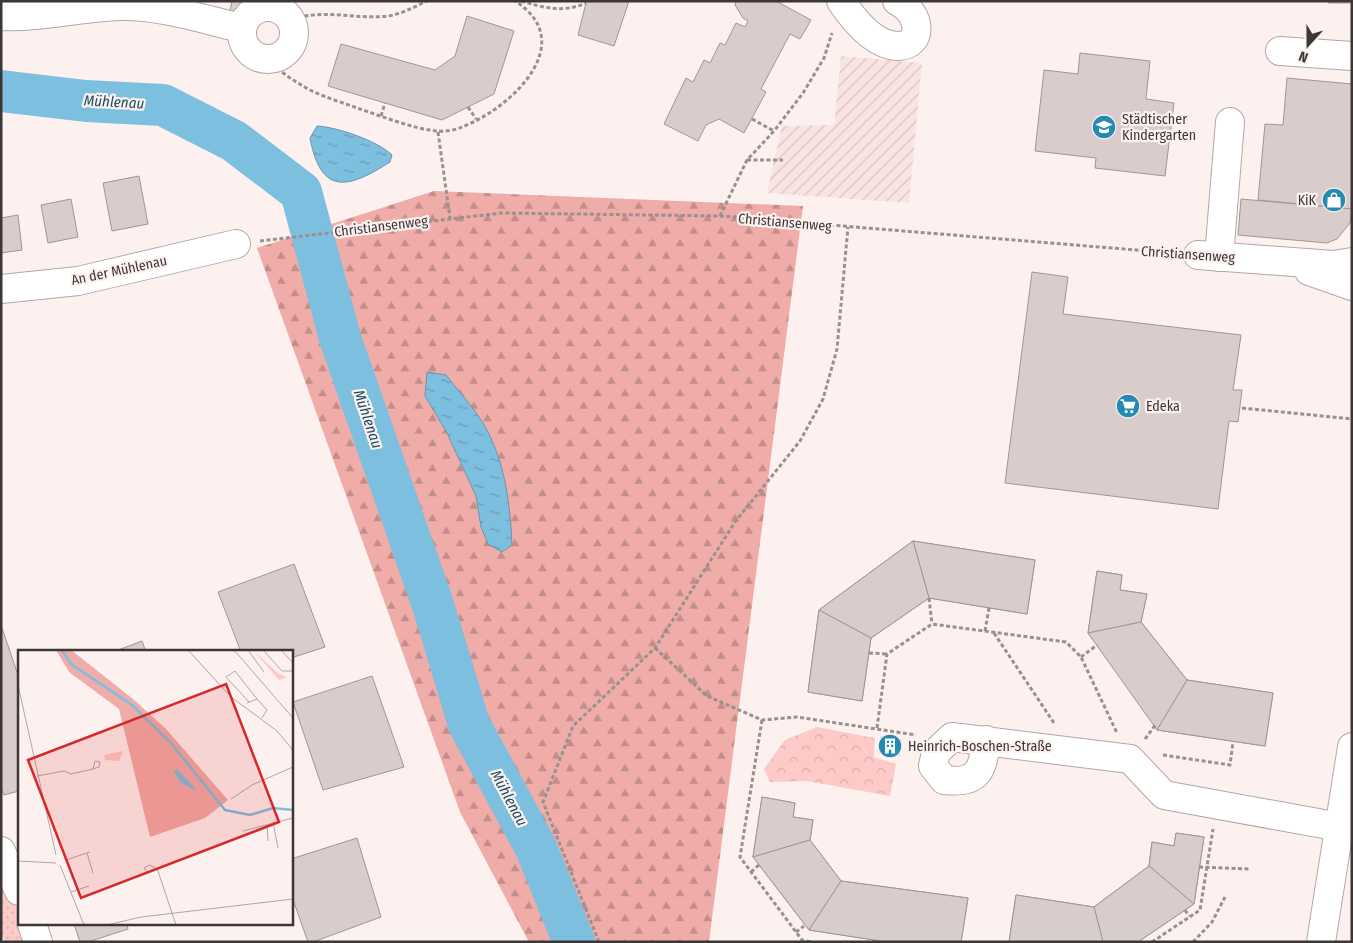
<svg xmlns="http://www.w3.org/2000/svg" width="1353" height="943" font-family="'Fira Sans Condensed',sans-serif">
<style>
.industrial{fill:url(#industrial-furrows)}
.grass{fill:url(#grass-dots)}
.forest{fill:url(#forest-firs)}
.park{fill:url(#park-crowns)}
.water{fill:url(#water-ripples);stroke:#6a96ac}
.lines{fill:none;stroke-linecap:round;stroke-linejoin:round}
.river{stroke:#7dbfde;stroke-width:42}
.building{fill:#d9cdcc;stroke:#a29695}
.minor-casing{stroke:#b2a7a6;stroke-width:30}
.path{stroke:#999190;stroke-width:3;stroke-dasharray:4 2.5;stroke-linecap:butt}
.minor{stroke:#fff;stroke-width:28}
.labels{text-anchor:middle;stroke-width:4.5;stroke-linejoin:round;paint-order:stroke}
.poi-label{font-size:14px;fill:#3c3737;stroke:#fdf1f0;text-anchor:start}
.street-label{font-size:14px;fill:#3c3737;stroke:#fdf1f0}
.water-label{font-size:15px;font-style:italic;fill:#184d63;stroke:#fdf1f0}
.inset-river{fill:none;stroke:#7dbfde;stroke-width:2.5}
.inset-road{fill:none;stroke:#b0a7a6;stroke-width:1}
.view{fill:#d62828;fill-opacity:0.15;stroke:#d62828;stroke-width:2.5}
.inset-edge{fill:none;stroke:#3c3737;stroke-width:2.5}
</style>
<defs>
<pattern id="industrial-furrows" width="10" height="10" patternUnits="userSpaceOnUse" patternTransform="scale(1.25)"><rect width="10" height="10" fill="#fae4e3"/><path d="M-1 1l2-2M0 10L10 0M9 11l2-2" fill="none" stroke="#d7c4c3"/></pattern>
<pattern id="grass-dots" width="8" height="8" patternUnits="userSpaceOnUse" patternTransform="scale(1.25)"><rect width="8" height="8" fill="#fdcac7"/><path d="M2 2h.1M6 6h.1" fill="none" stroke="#daaeac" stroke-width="1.8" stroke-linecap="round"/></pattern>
<pattern id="forest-firs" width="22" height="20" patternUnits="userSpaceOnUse" patternTransform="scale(1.25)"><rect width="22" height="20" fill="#efaca8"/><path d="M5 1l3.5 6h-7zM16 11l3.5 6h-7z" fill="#c38d8a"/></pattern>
<pattern id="park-crowns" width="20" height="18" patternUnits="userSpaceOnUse" patternTransform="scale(1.25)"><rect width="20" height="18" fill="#fdcac7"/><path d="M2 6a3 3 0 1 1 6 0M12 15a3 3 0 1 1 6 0" fill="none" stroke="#daaeac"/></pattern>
<pattern id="water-ripples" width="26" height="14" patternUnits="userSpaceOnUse" patternTransform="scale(1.25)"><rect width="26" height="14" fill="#7dbfde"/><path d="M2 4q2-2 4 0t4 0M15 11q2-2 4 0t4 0" fill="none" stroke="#689cb5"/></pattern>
</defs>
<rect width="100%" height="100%" fill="#fdf1f0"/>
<polygon class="industrial" points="841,56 922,63 909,203 767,193 782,126 834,125"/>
<polygon class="grass" points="1,881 19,911 19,924 33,942 5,942 1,932"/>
<polygon class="forest" points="434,191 803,206 709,942 529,942 460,812 257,248"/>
<polygon class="park" points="817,727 875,738 874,757 896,764 890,796 807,781 770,782 764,769 785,740"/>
<g class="water">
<path d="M317,126C337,127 378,141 392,155L390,162C348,189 321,196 310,138Z"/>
<path d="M427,372L446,375C456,388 467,400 477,414C504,452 510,500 512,545L502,552L488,544L481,527L476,496L447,433L425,396Z"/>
</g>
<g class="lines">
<polyline class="river" points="1,91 86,101 163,105 234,141 301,192 340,338 433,605 469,724 536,848 574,942"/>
</g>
<g class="building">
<polygon points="232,1 251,1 250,4 236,12 230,11"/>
<polygon points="585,1 629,1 614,46 578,35 586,3"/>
<polygon points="736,1 776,1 811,20 800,39 790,34 761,89 766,92 744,133 719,119 706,125 698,141 664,124 686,78 693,82 704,60 710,63 720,43 725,45 736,23 745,27 748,21 743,18 735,5"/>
<rect x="1329" y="1" width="23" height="2"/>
<polygon points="467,16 514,31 494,94 442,120 328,86 341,44 435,70 455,56"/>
<polygon points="1080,53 1150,61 1146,99 1174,103 1165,176 1095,168 1096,158 1035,151 1044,70 1078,74"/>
<polygon points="1287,78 1352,84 1352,209 1258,200 1265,124 1283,125"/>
<polygon points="139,176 148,224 112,231 103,183"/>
<polygon points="71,199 78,237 48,243 41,205"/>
<polygon points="1241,199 1352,209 1350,223 1337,239 1327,243 1238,235"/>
<polygon points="18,215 22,250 1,253 1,218"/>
<polygon points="1032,272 1068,277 1063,314 1241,335 1233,390 1242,390 1238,422 1229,421 1218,509 1005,483"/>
<polygon points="913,541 1035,560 1027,614 929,598 871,638 862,701 808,692 819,610"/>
<polygon points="913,541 1035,560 1027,614 929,598"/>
<polygon points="913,541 929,598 871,638 819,610"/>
<polygon points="294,564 325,647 291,658 291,652 241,652 218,592"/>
<polygon points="1097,571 1122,575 1120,590 1147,594 1141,622 1187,680 1273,693 1265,746 1157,730 1156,724 1088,633"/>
<polygon points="1097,571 1122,575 1120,590 1147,594 1141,622 1088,633"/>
<polygon points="819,610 871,638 862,701 808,692"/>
<polygon points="1141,622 1187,680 1157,730 1088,633"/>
<polygon points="1,625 19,678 19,791 4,795 1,788"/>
<polygon points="142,641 146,652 113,652"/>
<polygon points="372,676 404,767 323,790 293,702"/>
<polygon points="1187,680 1273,693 1265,746 1157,730"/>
<polygon points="881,737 901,740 899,755 879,752"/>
<polygon points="762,797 795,803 793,817 813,820 810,840 841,881 968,898 961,942 887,942 809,930 753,857"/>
<polygon points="762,797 795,803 793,817 813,820 810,840 753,857"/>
<polygon points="1176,833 1204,837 1194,904 1138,942 1009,942 1016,895 1094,907 1149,866 1152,842 1174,846"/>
<polygon points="1176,833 1204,837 1194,904 1149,866 1152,842 1174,846"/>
<polygon points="357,838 381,917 313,942 308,942 291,894 291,859"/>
<polygon points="810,840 841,881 809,930 753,857"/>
<polygon points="1149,866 1194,904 1138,942 1103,942 1094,907"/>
<polygon points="841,881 968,898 961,942 887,942 809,930"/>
<polygon points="1016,895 1094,907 1103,942 1009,942"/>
<polygon points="74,924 127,924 128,929 88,942 80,942"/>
</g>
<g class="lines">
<g class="minor-casing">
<g id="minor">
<path d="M841,1C853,19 873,45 897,46C925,46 921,12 897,1"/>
<circle cx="268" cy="33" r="26"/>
<path d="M1,16C41,18 80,7 120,6C160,5 202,19 241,28"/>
<polyline points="1280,51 1352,56"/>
<polyline points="1198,255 1333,265 1352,262"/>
<polyline points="1219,257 1230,122"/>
<polyline points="1309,271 1352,286"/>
<polyline points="1,289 78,281 236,244"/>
<path d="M986,740C983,771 978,784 944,780L933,766L936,752L952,737L1130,759L1164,795L1340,827"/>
<polyline points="1,851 19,891"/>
<polyline points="32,924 38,942"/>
<polyline points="1321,942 1352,747"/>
</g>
</g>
<g class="path">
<path d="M521,1C545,8 563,13 586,3"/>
<polyline points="275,7 280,1"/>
<path d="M292,20C321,8 357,20 388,16C402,14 414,7 427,1"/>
<path d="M268,59C280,72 295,82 310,90C326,98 344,103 360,109C384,117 411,128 436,131C443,132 456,130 462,127C510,109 581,43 515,1"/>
<polyline points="468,107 476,119"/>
<polyline points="381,116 385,103"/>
<polyline points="752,119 774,131"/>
<polyline points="438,132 450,218"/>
<polyline points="747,160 783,160"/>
<polyline points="720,216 747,160 774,131 803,93 824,58 832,33"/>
<polyline points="260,241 502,213 720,216 1173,253"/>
<polyline points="1242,408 1352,419"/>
<polyline points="929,598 932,624"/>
<polyline points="985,631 989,608"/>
<polyline points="994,633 1054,723"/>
<polyline points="655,648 707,696 762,720 797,717 916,735"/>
<polyline points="869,653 887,654"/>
<polyline points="1081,657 1097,645"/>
<polyline points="762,720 740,857 802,940 811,942"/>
<polyline points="877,728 887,654 932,624 1066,642 1081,657 1117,733"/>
<polyline points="1145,739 1156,724"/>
<polyline points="1163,755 1230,765 1233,742"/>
<polyline points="1199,867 1249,869"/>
<polyline points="751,872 759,865"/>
<polyline points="1185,910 1189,916"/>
<polyline points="796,932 804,926"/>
<polyline points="599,942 543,802 573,726 655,648 735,522 800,441 823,399 837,349 848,227"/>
<polyline points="874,942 874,940"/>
<polyline points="1152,942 1200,910 1213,829"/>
<polyline points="1193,942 1212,922 1225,897"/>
</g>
<use href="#minor" class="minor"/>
</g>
<defs>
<g id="school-disc" transform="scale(1.25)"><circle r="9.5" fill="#238ab2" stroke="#fdf1f0"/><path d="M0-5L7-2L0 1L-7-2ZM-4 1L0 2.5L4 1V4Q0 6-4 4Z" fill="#fff"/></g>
<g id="shop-disc" transform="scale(1.25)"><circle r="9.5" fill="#238ab2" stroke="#fdf1f0"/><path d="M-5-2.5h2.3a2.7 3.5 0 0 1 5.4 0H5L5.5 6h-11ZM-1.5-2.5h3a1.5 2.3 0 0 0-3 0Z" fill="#fff"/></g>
<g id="supermarket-disc" transform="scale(1.25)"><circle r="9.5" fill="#238ab2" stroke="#fdf1f0"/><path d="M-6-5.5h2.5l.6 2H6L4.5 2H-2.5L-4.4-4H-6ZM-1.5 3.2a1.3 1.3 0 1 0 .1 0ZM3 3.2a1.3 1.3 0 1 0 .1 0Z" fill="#fff"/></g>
<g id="building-disc" transform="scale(1.25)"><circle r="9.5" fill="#238ab2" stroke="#fdf1f0"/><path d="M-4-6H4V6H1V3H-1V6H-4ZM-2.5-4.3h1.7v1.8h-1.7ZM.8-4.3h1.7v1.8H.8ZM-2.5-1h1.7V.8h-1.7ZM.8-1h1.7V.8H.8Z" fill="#fff"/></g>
</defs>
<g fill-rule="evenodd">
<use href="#school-disc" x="1104" y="127"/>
<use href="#shop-disc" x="1334" y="200"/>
<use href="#supermarket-disc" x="1128" y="406"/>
<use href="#building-disc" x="890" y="746"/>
</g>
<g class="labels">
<g class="poi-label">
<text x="1122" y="124">Städtischer<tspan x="1122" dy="16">Kindergarten</tspan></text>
<text x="1316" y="205" text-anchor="end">KiK</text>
<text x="1146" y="411">Edeka</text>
<text x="908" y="751">Heinrich-Boschen-Straße</text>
</g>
<g class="street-label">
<text transform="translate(785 222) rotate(5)" y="5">Christiansenweg</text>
<text transform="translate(381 226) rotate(-7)" y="5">Christiansenweg</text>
<text transform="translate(1188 254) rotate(4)" y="5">Christiansenweg</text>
<text transform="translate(119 270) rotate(-12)" y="5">An der Mühlenau</text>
</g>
<g class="water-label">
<text transform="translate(114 102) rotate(3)" y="5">Mühlenau</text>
<text transform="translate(368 419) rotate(71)" y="5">Mühlenau</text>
<text transform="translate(509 798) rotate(62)" y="5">Mühlenau</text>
</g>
</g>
<g transform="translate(18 650)">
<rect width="275" height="275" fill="#fdf1f0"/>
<path d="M235,0L261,24L269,27L261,30Z" fill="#fdcac7"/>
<path d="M38,0H53L115,49L148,79L210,150L187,168L132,187L101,59L51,22Z" fill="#efaca8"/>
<path d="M105,101L101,111L87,110L86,105Z" fill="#fdcac7"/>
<path d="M159,119L177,138L178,141L162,132L156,121Z" fill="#7dbfde"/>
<path class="inset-river" d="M44,0L53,14L114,55L152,92L207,160L232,165L255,158L275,160"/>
<path class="inset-road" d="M170,0L213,47L259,81L274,99L275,106M216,0L275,68M230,0L246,22M245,0L264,21H275M263,0L275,13M0,35L38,205M231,52L208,27L217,21L239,49M229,53L239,49L249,60L244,68M19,126L46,121L53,124L75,119L81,117L82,112L77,111L75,119M213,149L234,135L275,117M255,172L260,198M249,175L250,191M225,181L275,168M69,203L75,223M48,210L72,202M0,211L38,213M42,215L66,275M139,219L129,222L126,218L131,215L136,217L138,219H139L140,221L158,275M53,242L71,236M89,275L123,267L275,249"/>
<path class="view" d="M208,34L261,172L63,248L10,110Z"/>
<rect width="275" height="275" class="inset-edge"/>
</g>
<rect width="1353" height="943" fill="none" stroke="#3c3737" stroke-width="5"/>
<g transform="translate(1308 45) rotate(201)" stroke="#fdf1f0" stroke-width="4" paint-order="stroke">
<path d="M0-4L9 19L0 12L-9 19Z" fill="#3c3737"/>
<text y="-8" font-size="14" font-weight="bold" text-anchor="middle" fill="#3c3737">N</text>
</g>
</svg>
